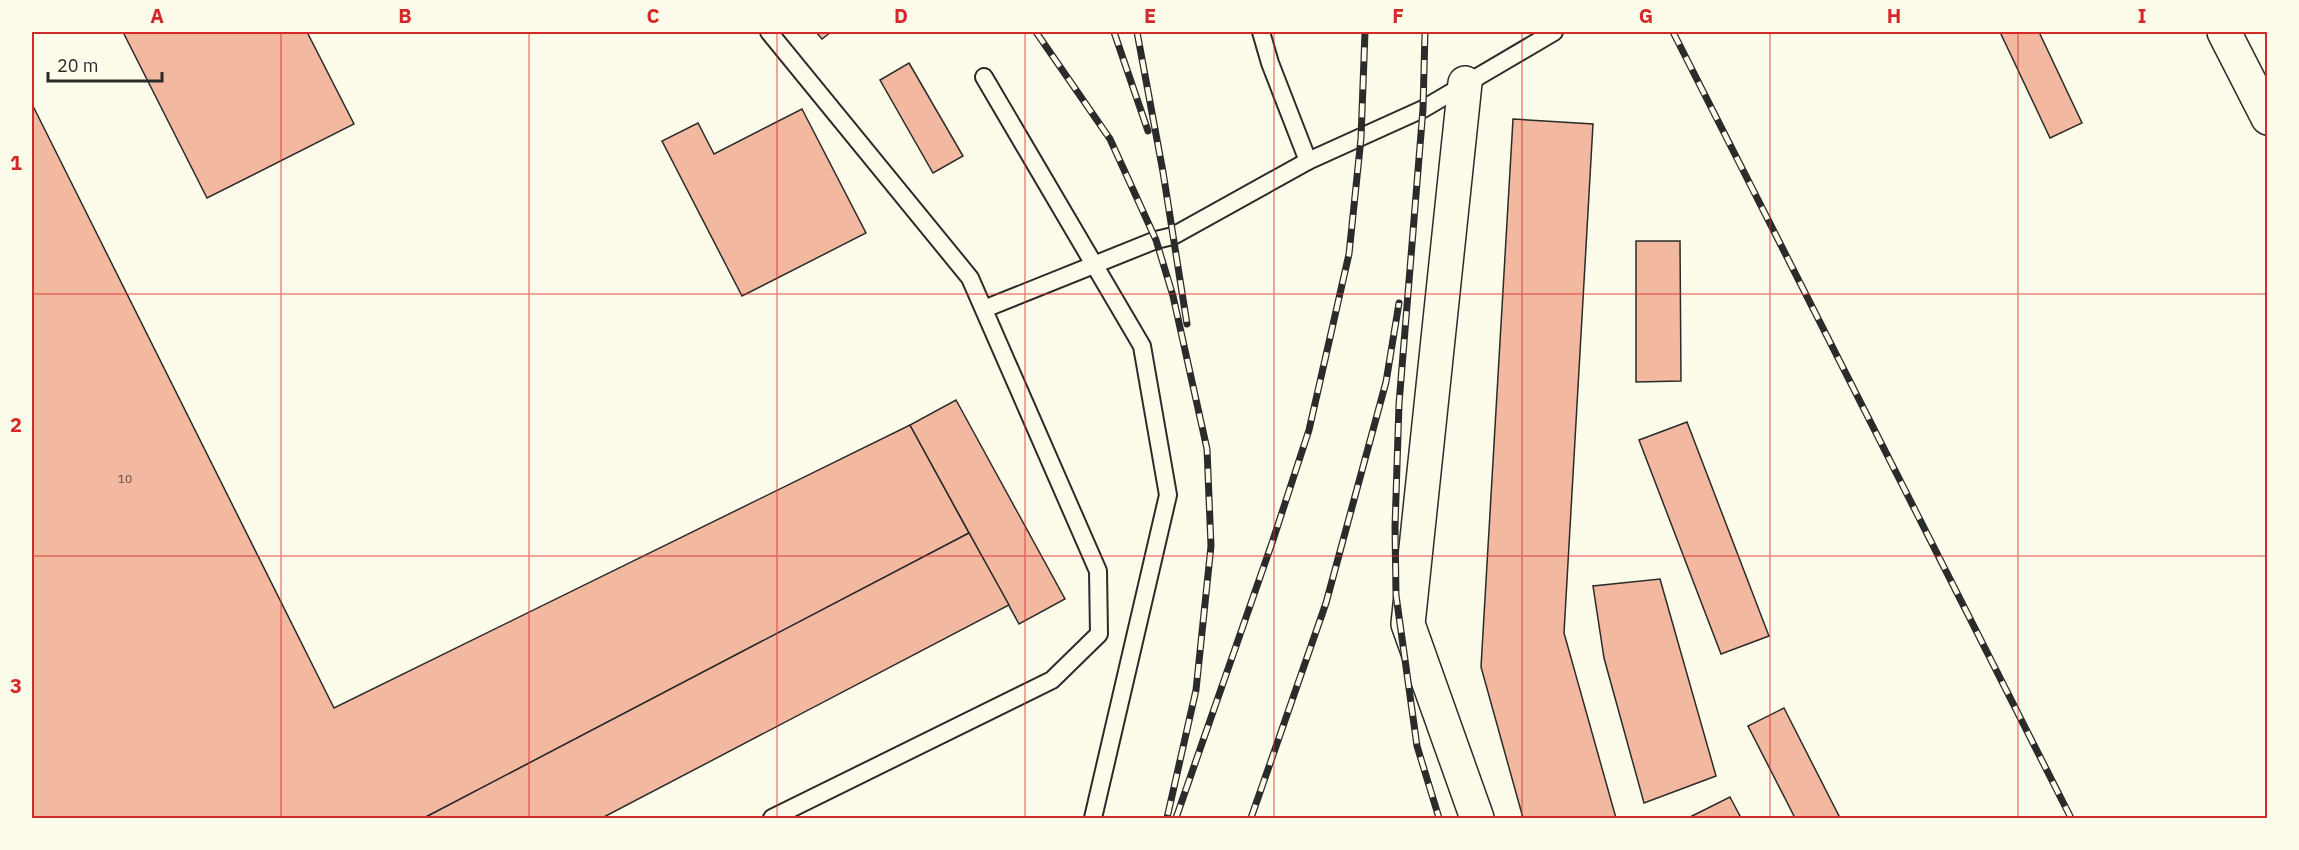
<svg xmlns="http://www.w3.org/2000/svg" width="2299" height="850" font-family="'IBM Plex Sans',sans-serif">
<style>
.building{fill:#f2b8a0;stroke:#2b2b2b;stroke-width:1.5}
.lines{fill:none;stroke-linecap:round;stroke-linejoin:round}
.lane-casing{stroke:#2b2b2b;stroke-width:20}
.street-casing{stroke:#2b2b2b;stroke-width:36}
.secondary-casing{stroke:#2b2b2b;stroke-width:36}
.lane{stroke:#fdfbea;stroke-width:16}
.street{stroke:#fdfbea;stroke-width:33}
.secondary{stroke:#fdfbea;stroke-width:33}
.rail-casing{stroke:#2b2b2b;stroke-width:7}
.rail{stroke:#fdfbea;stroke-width:4.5;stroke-dasharray:14;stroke-linecap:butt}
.grid{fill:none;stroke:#d62828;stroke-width:1.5;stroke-opacity:0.55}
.labels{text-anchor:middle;stroke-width:4.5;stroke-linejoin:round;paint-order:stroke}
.number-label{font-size:12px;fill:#5d4e48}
.neatline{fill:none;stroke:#d62828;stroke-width:2}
.grid-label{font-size:20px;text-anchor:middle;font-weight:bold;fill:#d62828}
</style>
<rect width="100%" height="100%" fill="#fdfbea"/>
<g class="building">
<polygon points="123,32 307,32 354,124 207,198"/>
<polygon points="816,32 831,32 822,39"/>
<polygon points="2000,32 2039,32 2082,123 2050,138"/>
<polygon points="909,63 963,156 933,173 880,80"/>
<polygon points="32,104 334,708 910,425 969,533 424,818 32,818"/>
<polygon points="802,109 866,233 742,296 662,141 698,123 714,154"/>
<polygon points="1513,119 1593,124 1564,633 1616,818 1523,818 1481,667"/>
<polygon points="1636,241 1680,241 1681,381 1636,382"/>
<polygon points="956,400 1065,599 1019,624 910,425"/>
<polygon points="1687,422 1769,636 1721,654 1639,440"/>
<polygon points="969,533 1009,605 602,818 424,818"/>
<polygon points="1660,579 1716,776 1644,803 1604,658 1593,586"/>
<polygon points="1784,708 1840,818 1795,818 1748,726"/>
<polygon points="1730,797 1741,818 1688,818"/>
</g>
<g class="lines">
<g class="lane-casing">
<g id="lane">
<polyline points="769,32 970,278 1098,571 1099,634 1052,680 772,818"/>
<polyline points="1261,32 1270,63 1308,161 1423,109 1554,32"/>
<polyline points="984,77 1142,346 1168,495 1093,818"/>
<polyline points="984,309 1156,240 1173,236 1308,161"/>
</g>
</g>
<g class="street-casing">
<polyline id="street" points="1465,83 1408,624 1477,818"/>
</g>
<g class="secondary-casing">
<polyline id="secondary" points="2224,32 2268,118"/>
</g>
<use href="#lane" class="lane"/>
<use href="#street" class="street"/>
<use href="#secondary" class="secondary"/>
<g class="rail-casing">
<g id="rail">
<polyline points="1036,32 1110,139 1156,240 1173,296 1207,449 1211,546 1196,690 1167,818"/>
<polyline points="1114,32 1148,131"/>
<polyline points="1137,32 1163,172 1187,324"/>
<polyline points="1425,32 1423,109 1399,404 1395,527 1396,595 1417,746 1439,818"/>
<polyline points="1673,32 2071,818"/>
<polyline points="1176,818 1272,543 1309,430 1349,254 1361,138 1365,32"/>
<polyline points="1251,818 1326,603 1386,382 1399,303"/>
</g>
</g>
<use href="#rail" class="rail"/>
</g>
<path class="grid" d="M281,32V818M529,32V818M777,32V818M1025,32V818M1274,32V818M1522,32V818M1770,32V818M2018,32V818M32,294H2268M32,556H2268"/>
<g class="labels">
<g class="number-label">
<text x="125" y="483">10</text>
</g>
</g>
<rect width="2299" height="850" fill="none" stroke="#fdfbea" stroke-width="66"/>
<path d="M48 72v9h114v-9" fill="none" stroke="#2b2b2b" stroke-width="3"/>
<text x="57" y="72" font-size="18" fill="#2b2b2b" stroke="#fdfbea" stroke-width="4.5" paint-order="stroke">20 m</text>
<rect x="33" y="33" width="2233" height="784" class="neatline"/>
<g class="grid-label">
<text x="157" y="23">A</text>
<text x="405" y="23">B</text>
<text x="653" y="23">C</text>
<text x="901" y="23">D</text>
<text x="1150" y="23">E</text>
<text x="1398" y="23">F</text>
<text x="1646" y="23">G</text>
<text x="1894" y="23">H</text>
<text x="2142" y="23">I</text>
<text x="16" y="170">1</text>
<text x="16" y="432">2</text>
<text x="16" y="693">3</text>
</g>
</svg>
